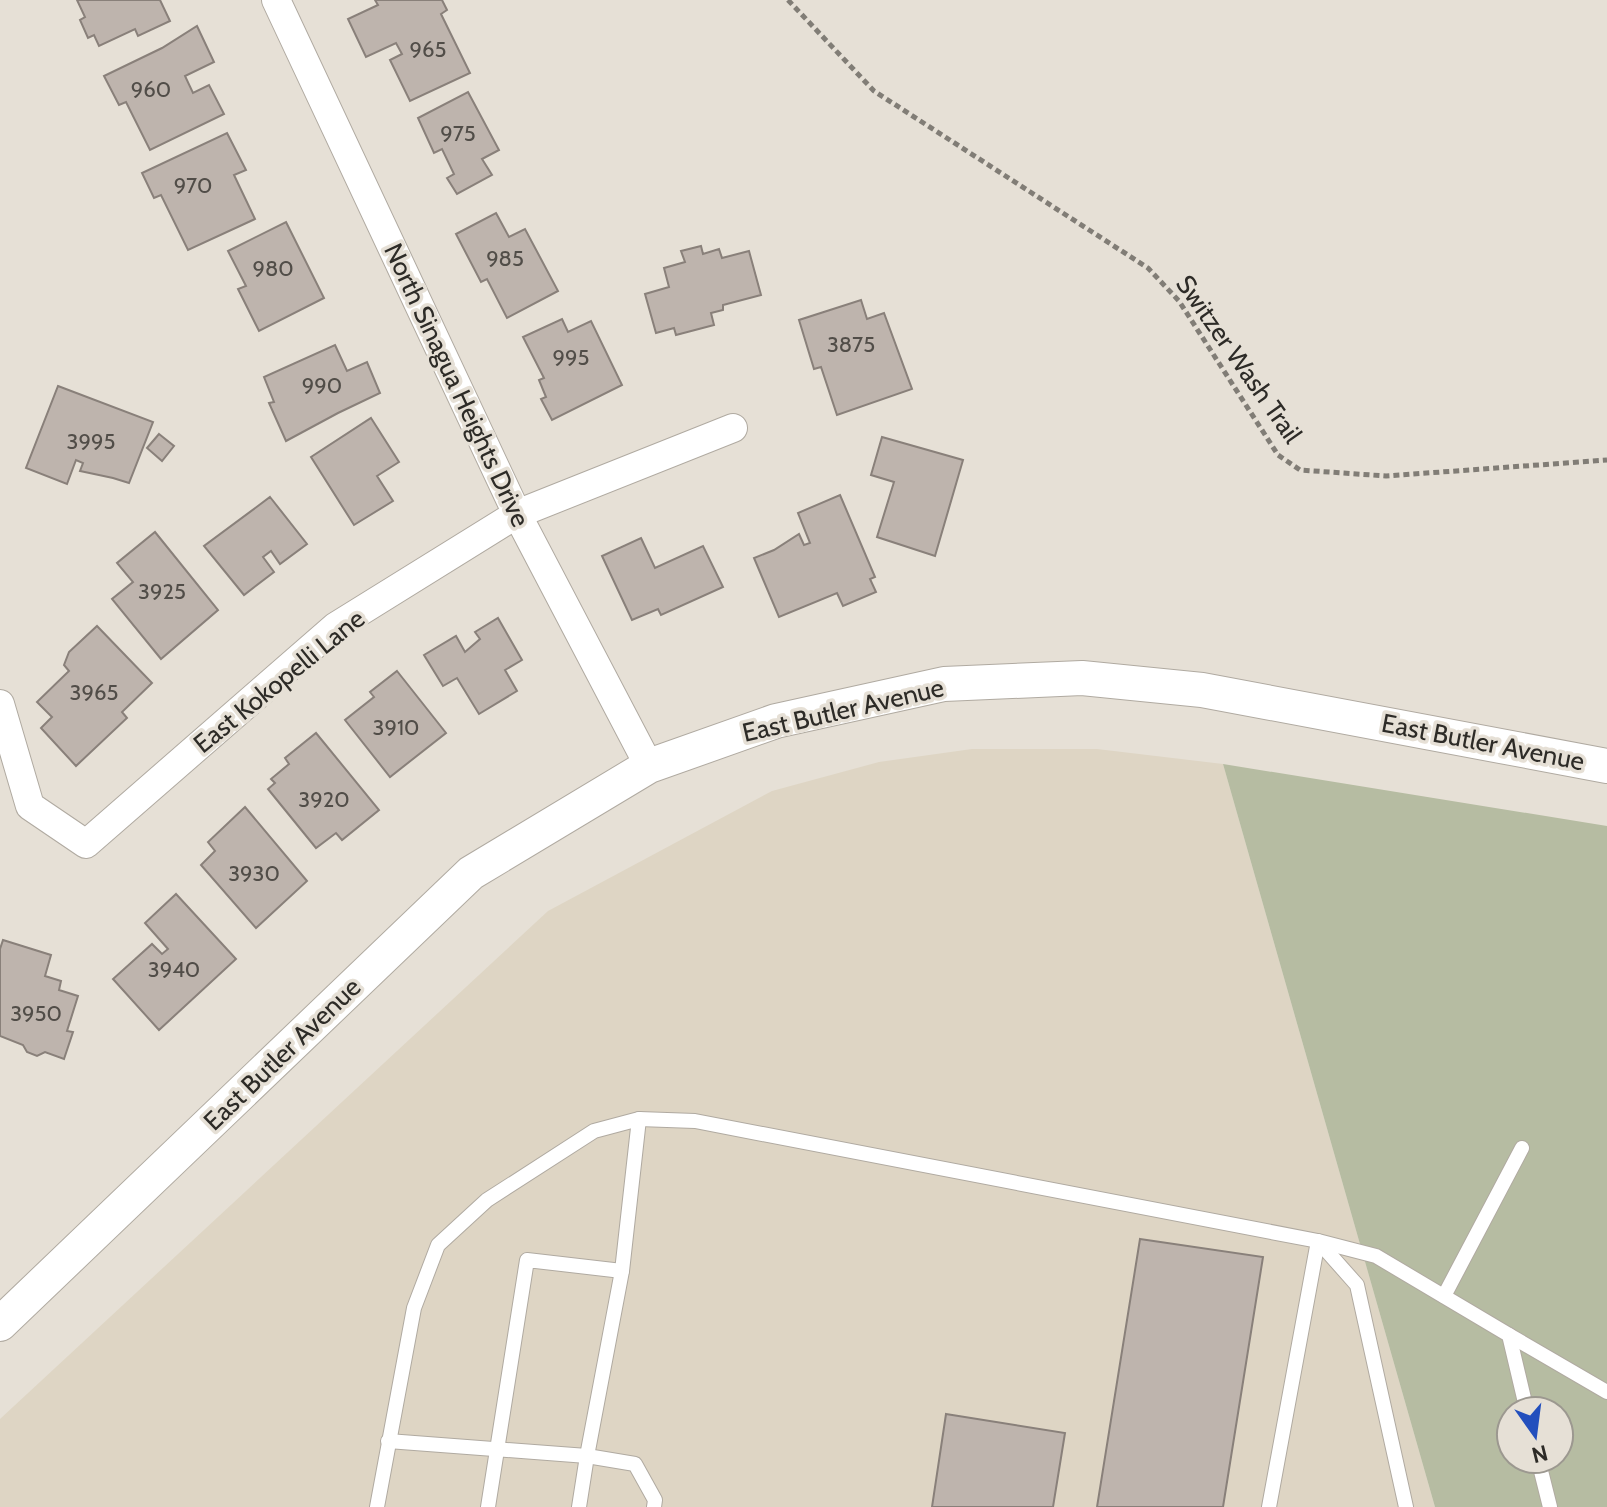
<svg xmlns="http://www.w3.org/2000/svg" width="1607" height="1507" font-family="Cabin,sans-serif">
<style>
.built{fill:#ded5c4}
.green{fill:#b6bca2;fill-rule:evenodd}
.building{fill:#beb4ad;stroke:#89807a;stroke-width:2}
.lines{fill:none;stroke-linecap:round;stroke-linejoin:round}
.service-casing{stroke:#b0aaa1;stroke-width:16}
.minor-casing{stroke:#b0aaa1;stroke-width:30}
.tertiary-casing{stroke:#b0aaa1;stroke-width:36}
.path{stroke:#817d76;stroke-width:5;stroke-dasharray:6 4;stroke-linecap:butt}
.service{stroke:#fff;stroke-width:14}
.minor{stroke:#fff;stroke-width:28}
.tertiary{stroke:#fff;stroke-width:34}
.labels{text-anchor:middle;stroke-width:7;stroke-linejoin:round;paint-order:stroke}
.number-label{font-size:22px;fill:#514d48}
.street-label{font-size:26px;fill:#2d2b27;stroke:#e6e0d6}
</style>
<rect width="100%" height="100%" fill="#e6e0d6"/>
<polygon class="built" points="972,749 1097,749 1223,764 1435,1507 0,1507 0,1419 548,911 772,791 879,762"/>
<path class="green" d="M1223,764L1607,826V1507H1435ZM1511,1411H1559V1459H1511Z"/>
<g class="building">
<polygon points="77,0 160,0 170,21 138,36 135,29 99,46 94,35 88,38 80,20 85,17"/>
<polygon points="375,0 442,0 447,10 441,14 470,73 410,101 390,60 402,54 396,43 366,57 348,19 378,5"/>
<polygon points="197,26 214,62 185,76 193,93 209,85 224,114 150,150 126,102 119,105 104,76 162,48"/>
<polygon points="468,92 499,150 482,159 492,175 457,194 447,178 454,174 442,149 434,153 418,118"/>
<polygon points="227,133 246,170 234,175 255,219 188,250 161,195 154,198 142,173"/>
<polygon points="496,213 509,237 525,229 558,291 507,318 487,279 481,282 456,234"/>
<polygon points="286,222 324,298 259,331 238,289 246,286 228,251"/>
<polygon points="701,246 703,254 719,249 722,258 749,251 761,295 723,305 723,310 711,313 714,325 676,335 674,328 656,333 645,294 669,287 664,268 685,262 681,251"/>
<polygon points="861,300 867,319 884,313 912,389 837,415 821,367 814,369 799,320"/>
<polygon points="562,319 568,332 591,321 622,385 552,420 541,399 546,397 539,380 544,378 523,337"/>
<polygon points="335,345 347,371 367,362 380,393 338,413 286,441 269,403 274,402 264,377"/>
<polygon points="58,386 153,422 129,483 113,478 80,471 83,463 76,460 67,484 26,468"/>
<polygon points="371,418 399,462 377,476 393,501 354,525 311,457"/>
<polygon points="159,434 174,446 162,461 147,448"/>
<polygon points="882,437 963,460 935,556 877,537 894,482 871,475"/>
<polygon points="840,495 875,577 870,579 876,592 843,606 837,593 779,617 754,558 774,550 799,534 804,545 810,543 798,513"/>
<polygon points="270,497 307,544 280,564 271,551 263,557 274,572 244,595 204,546"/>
<polygon points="155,532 218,610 161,659 112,599 133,582 117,563"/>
<polygon points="641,538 655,568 703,546 723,587 661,615 658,609 632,620 602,556"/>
<polygon points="498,618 522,660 505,670 517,691 479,714 457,678 443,686 424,655 456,636 465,652 480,639 475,632"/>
<polygon points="97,626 152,683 122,712 127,718 76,766 41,728 52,717 37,702 69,671 64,665 69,652"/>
<polygon points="397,671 446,733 390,777 345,720 374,697 370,692"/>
<polygon points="316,733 379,810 342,840 336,833 316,848 268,789 275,783 271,779 289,764 285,758"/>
<polygon points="245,807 307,881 256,928 201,865 215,851 208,842"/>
<polygon points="176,894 236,959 159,1030 113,979 152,944 162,954 168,949 145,923"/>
<polygon points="3,940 51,955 45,976 61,981 59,990 78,996 67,1031 73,1032 64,1059 45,1052 37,1056 27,1052 23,1045 0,1036 0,949"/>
<polygon points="1140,1239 1263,1257 1223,1507 1097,1507"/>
<polygon points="946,1414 1065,1433 1053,1507 932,1507"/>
</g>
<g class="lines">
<g class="service-casing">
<g id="service">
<polyline points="1444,1296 1522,1148"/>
<polyline points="1509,1335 1607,1392"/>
<polyline points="388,1441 587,1456 635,1464 655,1500 654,1507"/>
<polyline points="1538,1459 1550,1507"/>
<polyline points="377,1507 414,1308 438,1245 487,1200 594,1131 639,1119 695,1121 1318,1241 1357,1285 1406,1507"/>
<polyline points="488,1507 527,1260 622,1271"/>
<polyline points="579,1507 587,1456 622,1271 639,1119"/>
<polyline points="1269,1507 1318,1241 1376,1256 1509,1335 1527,1411"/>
</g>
</g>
<g class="minor-casing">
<g id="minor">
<polyline points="276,0 517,514 649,766"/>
<polyline points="0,704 30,806 86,844 335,627 517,514 733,428"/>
</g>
</g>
<g class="tertiary-casing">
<polyline id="tertiary" points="0,1324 471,873 649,766 776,721 944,684 1082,678 1202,690 1607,766"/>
</g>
<polyline class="path" points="788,0 874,91 1148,268 1179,301 1278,455 1300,470 1386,476 1607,460"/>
<use href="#service" class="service"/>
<use href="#minor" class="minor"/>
<use href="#tertiary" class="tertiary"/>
</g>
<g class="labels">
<g class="number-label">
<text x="428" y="57">965</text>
<text x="151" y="97">960</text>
<text x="458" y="141">975</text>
<text x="193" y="193">970</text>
<text x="505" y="266">985</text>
<text x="273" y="276">980</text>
<text x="851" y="352">3875</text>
<text x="571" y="365">995</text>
<text x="322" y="393">990</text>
<text x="91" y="449">3995</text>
<text x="162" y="599">3925</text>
<text x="94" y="700">3965</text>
<text x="396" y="735">3910</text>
<text x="324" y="807">3920</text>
<text x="254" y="881">3930</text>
<text x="174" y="977">3940</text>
<text x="36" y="1021">3950</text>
</g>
<g class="street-label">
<text transform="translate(1239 359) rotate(55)" y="9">Switzer Wash Trail</text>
<text transform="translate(457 385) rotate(65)" y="9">North Sinagua Heights Drive</text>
<text transform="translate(279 681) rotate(-39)" y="9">East Kokopelli Lane</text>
<text transform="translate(843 710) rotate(-13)" y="9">East Butler Avenue</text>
<text transform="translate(1483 742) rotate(11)" y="9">East Butler Avenue</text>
<text transform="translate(282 1054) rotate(-44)" y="9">East Butler Avenue</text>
</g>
</g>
<g transform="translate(1535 1435) rotate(166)"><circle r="38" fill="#e6e0d6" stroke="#9c9890" stroke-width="2"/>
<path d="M0-6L14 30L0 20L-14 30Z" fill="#234fbd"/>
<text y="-12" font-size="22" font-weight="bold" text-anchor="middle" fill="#2d2b27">N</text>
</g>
</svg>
